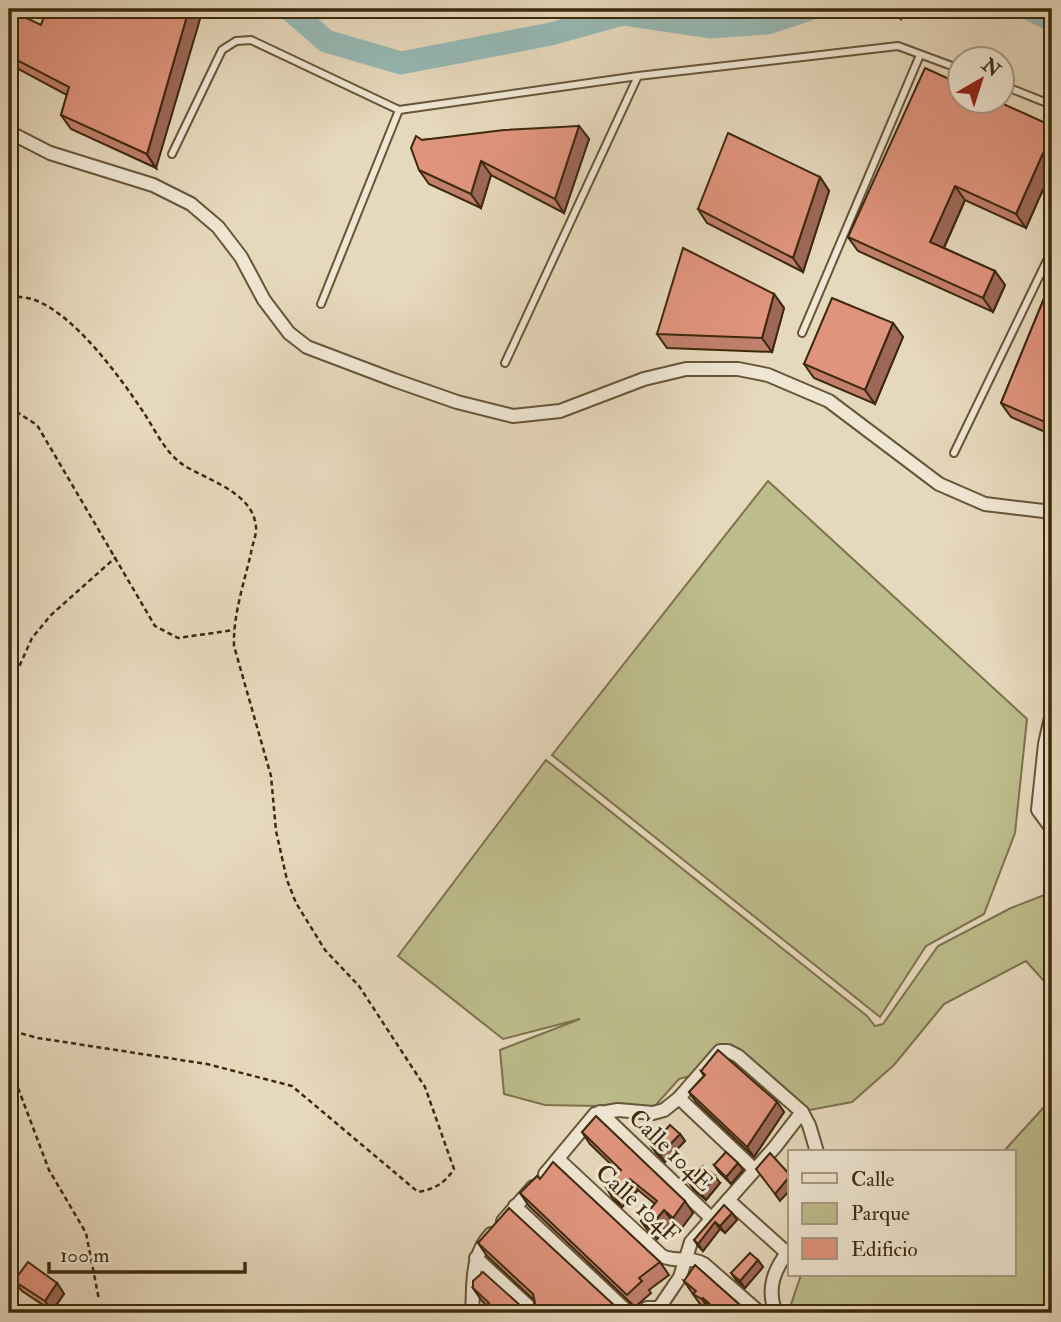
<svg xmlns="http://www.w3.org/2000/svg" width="1061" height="1322" font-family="'IM FELL Double Pica',serif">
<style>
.green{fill:#bdbc8c;stroke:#7d724c;stroke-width:2}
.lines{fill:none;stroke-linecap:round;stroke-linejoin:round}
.river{stroke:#96b9b4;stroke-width:23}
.service-casing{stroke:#675538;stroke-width:10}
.minor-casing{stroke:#675538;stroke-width:16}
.path{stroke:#3d290c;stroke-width:2.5;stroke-dasharray:5 3.5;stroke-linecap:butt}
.service{stroke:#efe6d3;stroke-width:6}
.minor{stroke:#efe6d3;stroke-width:12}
.wall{fill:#c17f6c;stroke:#3d290c;stroke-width:2}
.shaded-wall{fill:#9d6858;stroke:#3d290c;stroke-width:2}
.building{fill:#e0947e;stroke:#3d290c;stroke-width:2}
.labels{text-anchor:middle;stroke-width:6;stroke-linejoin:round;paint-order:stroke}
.street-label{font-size:24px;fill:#3d290c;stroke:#efe6d3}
</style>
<rect width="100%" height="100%" fill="#e6d8bc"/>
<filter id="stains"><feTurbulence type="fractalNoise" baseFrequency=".00286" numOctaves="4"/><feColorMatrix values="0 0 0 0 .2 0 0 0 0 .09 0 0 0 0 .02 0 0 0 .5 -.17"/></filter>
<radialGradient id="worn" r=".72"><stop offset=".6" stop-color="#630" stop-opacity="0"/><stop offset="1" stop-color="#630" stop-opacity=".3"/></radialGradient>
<g class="green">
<polygon points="768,481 1027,719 1015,833 984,914 926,946 880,1017 552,755"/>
<polygon points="546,760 867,1016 875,1026 883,1024 938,946 1011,908 1052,892 1052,990 1026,961 944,1004 894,1065 852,1102 810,1110 753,1071 712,1070 679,1079 654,1107 545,1105 504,1094 500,1050 580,1019 503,1039 398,956"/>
<polygon points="1052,1070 1052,1313 788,1313 801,1275 1014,1275 1014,1152 1003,1152 1045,1106"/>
</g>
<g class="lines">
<g class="river">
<polyline points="289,9 326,41 401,63 551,34 623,14 710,27 767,23 810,9"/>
<polyline points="1029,9 1052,20"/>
</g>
<g class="service-casing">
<g id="service">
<polyline points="1002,85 1052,105"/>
<polyline points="172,154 222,50 236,41 251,40 399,110 638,76 898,46 960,69"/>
<polyline points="321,304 399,110"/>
<polyline points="802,333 920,55"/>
<polyline points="505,363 638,76"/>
<polyline points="954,453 1052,250"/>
</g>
</g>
<g class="minor-casing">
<g id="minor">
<polyline points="9,132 50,153 153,185 191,204 218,227 241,257 264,300 289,333 307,347 394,380 457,402 513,416 560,411 644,379 686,369 738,369 768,375 829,401 939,484 985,504 1052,512"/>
<polyline points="1052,713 1045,744 1038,810 1052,829"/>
<polyline points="679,1098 754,1169"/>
<polyline points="600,1112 712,1219"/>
<path d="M558,1159L662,1256C677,1263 690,1256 704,1264L760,1313"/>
<polyline points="545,1174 595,1114 618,1110 653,1113 664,1110 679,1098 720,1051 728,1051 738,1056 802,1112 809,1125 817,1152"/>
<polyline points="728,1200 787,1253"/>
<polyline points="515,1206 629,1313"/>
<polyline points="503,1221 533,1187"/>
<polyline points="476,1258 536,1313"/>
<polyline points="659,1308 680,1277 691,1242 775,1147 802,1112"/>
<path d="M472,1313C474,1284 470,1257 491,1234"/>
<polyline points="642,1313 647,1308 659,1308 664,1313"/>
<path d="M776,1313C766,1289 774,1269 790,1249"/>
</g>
</g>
<g class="path">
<path d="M9,296C17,297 27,297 35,300C76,316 120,377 144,413C155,430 165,452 182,464C205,480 253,491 256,527C257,534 252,545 251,553C244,583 233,615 234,646L271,776L276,831L287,880L296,903L325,950L359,986L425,1087L454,1169C445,1183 435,1189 418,1192L292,1086L207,1064L38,1038L9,1030"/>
<polyline points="9,407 37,425 155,626 178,638 234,630"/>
<polyline points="9,689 32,638 51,615 116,557"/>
<polyline points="9,1064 49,1170 86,1233 99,1300"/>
</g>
<use href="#service" class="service"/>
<use href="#minor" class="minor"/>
</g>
<g class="wall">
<polygon points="47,9 156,168 71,129 61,115 67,95 9,64 9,16 41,25"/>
<polygon points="879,9 905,9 901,19"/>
<polygon points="579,126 589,139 564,213 491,175 481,208 429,184 419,170 422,140"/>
<polygon points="1052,126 1052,169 1026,228 965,200 944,248 995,271 1005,285 993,312 858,251 848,237"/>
<polygon points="820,177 829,191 803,272 707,223 698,209"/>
<polygon points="1052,279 1052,435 1011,417 1001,403"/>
<polygon points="774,294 784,308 772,352 667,348 657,334"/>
<polygon points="893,323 903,337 875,404 814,378 804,364"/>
<polygon points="701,1071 777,1102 784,1112 754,1157 696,1102 689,1092 704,1076"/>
<polygon points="582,1132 693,1213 681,1229 672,1221 657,1239 649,1232 641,1221 655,1204 638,1190 622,1207 613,1199 606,1187 619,1172 590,1144"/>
<polygon points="680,1134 685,1141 665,1162 656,1153 651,1146"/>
<polygon points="714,1165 743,1170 731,1184 719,1172"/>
<polygon points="540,1179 660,1262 669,1275 649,1290 651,1293 635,1307 529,1206 520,1193"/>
<polygon points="689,1183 720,1183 706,1200 694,1190"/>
<polygon points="732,1213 737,1220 725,1233 720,1229 703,1251 699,1247 694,1240"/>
<polygon points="478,1243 616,1307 620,1313 479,1313 486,1305 482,1301 473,1288 522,1307 530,1308 535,1303 534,1300 487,1256"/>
<polygon points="758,1260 763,1267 745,1288 736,1280 731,1273"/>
<polygon points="14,1281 57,1283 64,1294 52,1311 22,1291"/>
<polygon points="684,1281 749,1313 716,1313 710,1308 709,1310 700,1304"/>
</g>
<g class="shaded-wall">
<polygon points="189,9 203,9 156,168 147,154"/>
<polygon points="897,9 905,9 901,19 896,12"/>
<polygon points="579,126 589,139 564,213 555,199"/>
<polygon points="1052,133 1052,169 1026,228 1016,214"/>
<polygon points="481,161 491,175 481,208 471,194"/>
<polygon points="820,177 829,191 803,272 793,258"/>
<polygon points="955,186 965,200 940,256 930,242"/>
<polygon points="995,271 1005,285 993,312 983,298"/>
<polygon points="774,294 784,308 772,352 762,338"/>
<polygon points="893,323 903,337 875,404 865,390"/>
<polygon points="777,1102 784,1112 754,1157 747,1147"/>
<polygon points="680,1134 685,1141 665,1162 660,1155"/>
<polygon points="738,1163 743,1170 731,1184 726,1177"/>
<polygon points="715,1176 720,1183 706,1200 701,1193"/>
<polygon points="790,1176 790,1190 780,1201 775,1194"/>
<polygon points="630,1179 638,1190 622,1207 614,1196"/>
<polygon points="685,1201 693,1213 681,1229 673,1218"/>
<polygon points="664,1210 672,1221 657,1239 649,1228"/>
<polygon points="732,1213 737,1220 725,1233 720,1226"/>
<polygon points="715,1222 720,1229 703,1251 698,1244"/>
<polygon points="758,1260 763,1267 745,1288 740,1281"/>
<polygon points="57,1283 64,1294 52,1311 45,1301"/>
<polygon points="703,1298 710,1308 709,1310 702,1299"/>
</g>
<g class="building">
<polygon points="47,9 189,9 147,154 61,115 69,87 9,56 9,16 11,11 41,25"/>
<polygon points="888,9 897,9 896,12"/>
<polygon points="925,68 960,84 960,102 999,102 1052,126 1052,133 1016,214 955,186 930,242 995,271 983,298 848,237"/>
<polygon points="579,126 555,199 481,161 471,194 419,170 411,148 416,136 422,140 504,130"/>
<polygon points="728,133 820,177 793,258 698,209"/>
<polygon points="683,248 774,294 762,338 657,334"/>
<polygon points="1052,279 1052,425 1001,403"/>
<polygon points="832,298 893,323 865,390 804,364"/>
<polygon points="718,1050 777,1102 747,1147 689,1092 705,1075 701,1071"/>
<polygon points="596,1116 685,1201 673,1218 664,1210 649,1228 641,1221 657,1201 630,1179 614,1196 606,1187 621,1170 582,1132"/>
<polygon points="670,1125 680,1134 660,1155 651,1146"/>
<polygon points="726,1152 738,1163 726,1177 714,1165"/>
<polygon points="770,1153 790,1175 790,1176 775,1194 756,1169"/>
<polygon points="553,1162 660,1262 639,1278 642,1281 627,1295 520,1193 537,1176 540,1179"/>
<polygon points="703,1166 715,1176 701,1193 689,1183"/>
<polygon points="724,1205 732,1213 720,1226 715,1222 698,1244 694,1240"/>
<polygon points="509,1208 616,1307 608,1313 479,1313 489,1303 473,1288 473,1281 483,1272 522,1307 530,1308 535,1303 533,1294 478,1243"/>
<polygon points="750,1253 758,1260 740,1281 731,1273"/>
<polygon points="28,1262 57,1283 45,1301 14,1281"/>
<polygon points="695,1265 749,1313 720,1313 703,1298 702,1299 693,1294 696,1291 684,1281"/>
</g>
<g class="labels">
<g class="street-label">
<text transform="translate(671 1150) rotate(44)" y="8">Calle 104E</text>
<text transform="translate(638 1203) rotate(42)" y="8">Calle 104F</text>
</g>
</g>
<rect width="1061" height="1322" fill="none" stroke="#e6d8bc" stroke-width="35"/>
<rect x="10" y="10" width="1040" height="1301" fill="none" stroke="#3d290c" stroke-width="3.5"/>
<rect x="18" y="18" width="1026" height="1287" fill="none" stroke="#3d290c" stroke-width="2"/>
<rect x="788" y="1150" width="228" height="126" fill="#efe6d3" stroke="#a89a83" stroke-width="2"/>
<rect x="802" y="1173" width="35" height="10" fill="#efe6d3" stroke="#a89a83" stroke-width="2"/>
<text x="851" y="1186" font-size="21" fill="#3d290c">Calle</text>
<rect x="802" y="1203" width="35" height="21" fill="#bdbc8c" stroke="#a89a83" stroke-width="2"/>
<text x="851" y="1220" font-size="21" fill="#3d290c">Parque</text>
<rect x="802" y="1238" width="35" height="21" fill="#e0947e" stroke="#a89a83" stroke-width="2"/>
<text x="851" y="1256" font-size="21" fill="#3d290c">Edificio</text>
<g transform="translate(981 80) rotate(39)"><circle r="33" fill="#efe6d3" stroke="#a89a83" stroke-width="2"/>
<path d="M0-5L12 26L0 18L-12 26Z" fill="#8f2418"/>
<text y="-10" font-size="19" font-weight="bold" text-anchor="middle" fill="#3d290c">N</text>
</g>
<path d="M49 1262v10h196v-10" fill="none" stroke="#3d290c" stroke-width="3.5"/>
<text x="60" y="1262" font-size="21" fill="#3d290c" stroke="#efe6d3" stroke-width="5" paint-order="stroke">100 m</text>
<rect width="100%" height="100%" filter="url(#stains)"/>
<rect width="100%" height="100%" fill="url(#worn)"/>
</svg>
